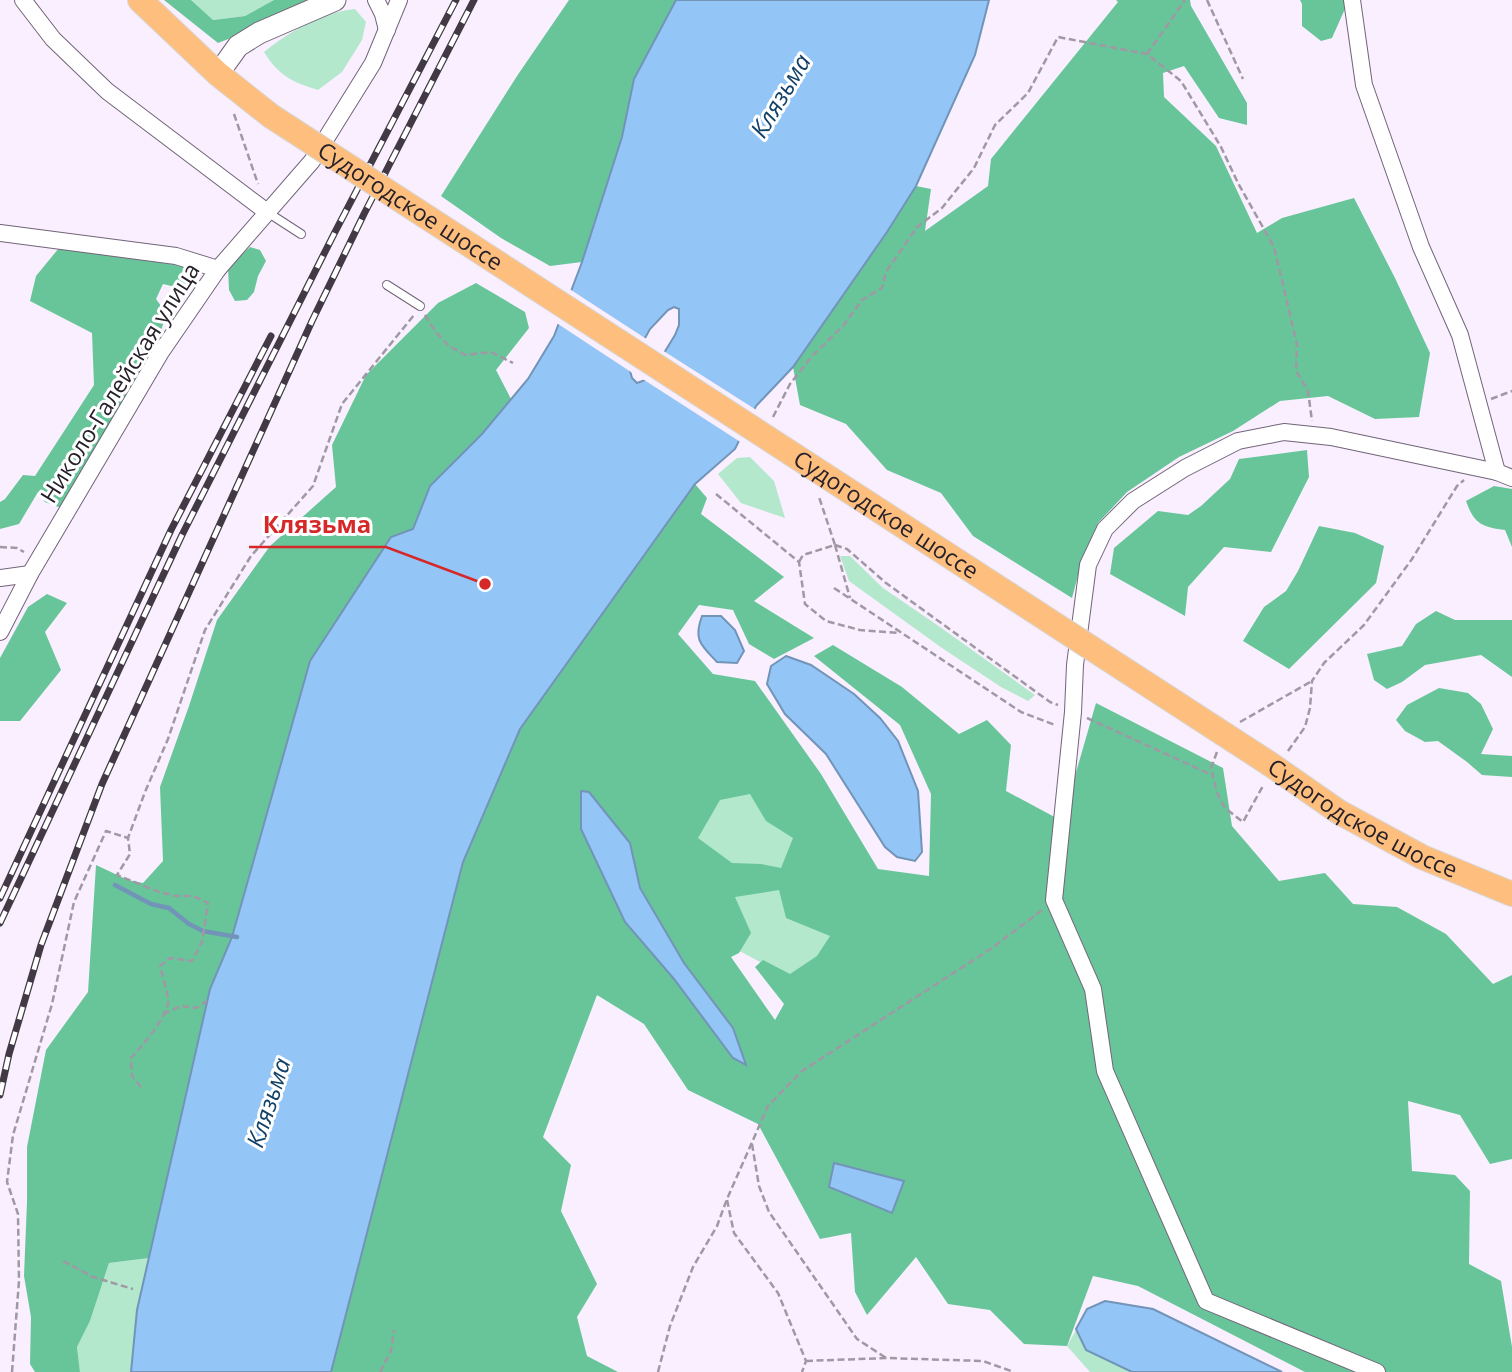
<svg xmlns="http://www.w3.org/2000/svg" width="1512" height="1372" font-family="'Open Sans',sans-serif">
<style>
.green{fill:#b3e8cd}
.forest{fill:#68c59a;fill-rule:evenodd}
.water{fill:#93c5f6;stroke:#7294b8;stroke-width:2;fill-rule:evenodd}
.pier{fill:#f9effe}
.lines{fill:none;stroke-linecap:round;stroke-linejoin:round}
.stream{stroke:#7294b8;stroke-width:4.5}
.lane-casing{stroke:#726479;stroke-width:10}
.street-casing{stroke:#726479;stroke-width:18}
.secondary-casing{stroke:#726479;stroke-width:23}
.primary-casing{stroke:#d8d7d8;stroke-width:26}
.path{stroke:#a098a4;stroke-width:2.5;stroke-dasharray:7 3.5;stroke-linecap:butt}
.lane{stroke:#fff;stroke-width:8}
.street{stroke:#fff;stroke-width:16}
.secondary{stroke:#fff;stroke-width:21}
.primary{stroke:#fdbe7e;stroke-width:24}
.rail-casing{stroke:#413a44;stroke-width:7}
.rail{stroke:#fff;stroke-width:4.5;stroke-dasharray:13;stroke-linecap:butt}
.primary-bridge-casing{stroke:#d8d7d8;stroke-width:26;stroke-linecap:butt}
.primary-bridge{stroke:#fdbe7e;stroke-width:24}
.labels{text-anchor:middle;stroke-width:6;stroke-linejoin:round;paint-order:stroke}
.street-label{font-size:23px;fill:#262029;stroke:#fff}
.water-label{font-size:24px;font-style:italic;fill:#124168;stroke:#fff}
.leader{fill:none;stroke:#d62828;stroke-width:2.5}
.callout-dot{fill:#d62828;stroke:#fff;stroke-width:2.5}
.callout-label{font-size:24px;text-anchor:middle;font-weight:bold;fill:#d62828;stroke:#fff;stroke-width:6;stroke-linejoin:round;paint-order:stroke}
</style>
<rect width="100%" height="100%" fill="#f9effe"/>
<g class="green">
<polygon points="191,0 274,0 245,16 212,20"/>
<path d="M355,9L366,22L362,40L342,72L318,90C292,82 279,76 264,52C289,32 322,12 355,9Z"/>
<polygon points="750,457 774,481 785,518 741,503 718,474 737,458"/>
<polygon points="840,556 850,556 883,588 940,627 1035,695 1028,701 1001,687 942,648 849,581"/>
<polygon points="732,772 873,871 809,988 728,945 690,834"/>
<polygon points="149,1258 137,1310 131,1372 80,1372 77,1347 90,1321 109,1263"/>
<polygon points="1076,1330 1086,1350 1132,1372 1090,1372 1067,1346"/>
</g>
<g class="forest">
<polygon points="164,0 191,0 213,20 245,16 274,0 329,0 218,43"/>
<polygon points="569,0 676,0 634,79 622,137 582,262 550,266 501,238 441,196 517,76"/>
<polygon points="1116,0 1190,0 1191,6 1247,103 1247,125 1219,118 1184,66 1163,73 1164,97 1216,146 1257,233 1282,218 1354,198 1395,278 1430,353 1419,417 1375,419 1328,396 1280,401 1233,431 1179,457 1127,492 1098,523 1081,564 1072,598 973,536 941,493 887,470 846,424 800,405 793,367 887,232 916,186 931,189 925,231 988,186 991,159 1118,2"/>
<polygon points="1300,0 1347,0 1348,2 1332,38 1321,41 1302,26 1302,4"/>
<polygon points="250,247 260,250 266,261 258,276 254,292 247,300 235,301 229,290 228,267"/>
<polygon points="59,248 190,267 184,289 163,284 156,299 167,314 152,354 61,508 45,502 38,492 19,524 0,529 0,502 5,499 23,475 35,476 94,385 92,333 30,301 36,276"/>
<polygon points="476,283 525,312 529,328 496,370 511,399 482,434 430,486 413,529 210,989 149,1258 109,1263 90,1321 77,1347 80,1372 35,1372 30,1364 31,1317 24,1276 27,1202 27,1147 46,1050 88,992 96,865 128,880 143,883 163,861 160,787 189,706 217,620 270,546 336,487 332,445 366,375 438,303"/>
<polygon points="1307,450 1309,477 1271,552 1224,547 1188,587 1185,616 1110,574 1114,548 1158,511 1188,515 1201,506 1230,479 1239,459"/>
<path d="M695,484L707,498L701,514L784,577L754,601L814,638L774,659L749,644L733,610L699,605L678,634L713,674L755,681L821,774L878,869L929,876L931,794L900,725L814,656L833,645L902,687L959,734L987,720L1011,745L1006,791L1062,821L1096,703L1223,768L1232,826L1279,881L1325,873L1353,904L1397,907L1446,934L1493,984L1512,975V1159L1490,1164L1460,1115L1408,1101L1412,1171L1455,1175L1470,1191L1469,1264L1501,1281L1512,1347V1372H1305L1138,1286L1093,1276L1067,1346L1024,1344L990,1310L948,1304L916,1257L867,1315L855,1292L851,1233L820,1239L758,1124L688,1090L644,1024L597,995L543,1137L571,1165L561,1211L597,1284L577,1317L587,1356L618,1372H331L463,862L520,728ZM750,794L766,821L793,838L781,868L761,864L732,863L698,838L720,800ZM630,843L640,888L684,963L733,1028L674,979L625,922ZM779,890L786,918L830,936L817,956L790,974L763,960L755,967L784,1004L775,1020L731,957L739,953L751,933L735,897Z"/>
<path d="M1494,486L1512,489V547L1505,530C1482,527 1474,524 1466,501Z"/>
<polygon points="1319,526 1355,533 1384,546 1376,583 1289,669 1243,641 1264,607 1286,591 1298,571"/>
<polygon points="47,594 67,603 45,632 61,670 20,721 0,721 0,658 28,607"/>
<polygon points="1436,611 1455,620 1512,620 1512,677 1481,655 1425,665 1402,682 1387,689 1374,680 1367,654 1402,646 1416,624"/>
<polygon points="1439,688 1468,693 1481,704 1493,729 1481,754 1512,756 1512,777 1482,775 1467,762 1438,741 1425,742 1405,731 1396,720 1407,705"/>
</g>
<g class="water">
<path d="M676,0H989L975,55L916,186L887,232L793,367L756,406L735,449L695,484L520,729L463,862L331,1372H131L137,1310L210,989L232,937L310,661L391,537L413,529L430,486L482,434L528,379L554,336L582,262L622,137L634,79ZM674,307L679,309V325L675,335L648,379L637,383L632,378L629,367L650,329L668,310Z"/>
<path d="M702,616H721L735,630L744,651L737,663L717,662C701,645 693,640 702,616Z"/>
<polygon points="786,656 811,665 854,694 880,718 898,741 918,791 922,852 915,861 897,857 885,847 826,754 785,714 767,684 771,666"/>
<polygon points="581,791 589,792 630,843 640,888 684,963 733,1028 746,1065 733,1058 674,979 625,922 581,829"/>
<polygon points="834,1163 904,1181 892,1213 829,1187"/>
<polygon points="1105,1301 1153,1309 1282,1372 1132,1372 1086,1350 1076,1329 1087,1309"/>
</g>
<g class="pier">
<polygon points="568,288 648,340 633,367 634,374 555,322"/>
<polygon points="662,350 758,411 742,443 641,378 646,376"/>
</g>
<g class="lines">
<polyline class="stream" points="115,885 151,904 169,908 189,924 203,931 237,937"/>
<g class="lane-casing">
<g id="lane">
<polyline points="267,212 301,234"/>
<polyline points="387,285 420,306"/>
</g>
</g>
<g class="street-casing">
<g id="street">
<polyline points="23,0 53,39 107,91 267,212"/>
<polyline points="376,0 383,14 387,30"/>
<polyline points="1352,0 1364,85 1421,247 1460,335 1497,472"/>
<polyline points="0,233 176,256 218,269"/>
<polyline points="0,578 30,574"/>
<polyline points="0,632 30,574 161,352 218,269 312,161 373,63 399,0"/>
<polyline points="1377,1372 1206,1301 1105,1071 1093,989 1054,900 1073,712 1075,665 1088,565 1105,529 1133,501 1185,468 1238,441 1284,432 1331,437 1497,472 1512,478"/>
</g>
</g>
<g class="secondary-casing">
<polyline id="secondary" points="218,74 238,46 259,33 335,0"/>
</g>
<g class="primary-casing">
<g id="primary">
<polyline points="140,0 218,74 271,116"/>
<path id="s1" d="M1270,764L1339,812L1422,857L1512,894"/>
</g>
</g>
<g class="path">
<polyline points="1207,0 1243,79"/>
<polyline points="1147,54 1185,0"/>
<polyline points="234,114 258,184"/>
<polyline points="425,315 435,331 449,346 465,355 491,352 513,363"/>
<polyline points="1491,399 1512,391"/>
<polyline points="773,417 790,384 812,356 843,326 862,300 882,288 886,272 917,227 942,208 974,168 995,125 1028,93 1058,37 1147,54 1181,81 1221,147 1238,183 1274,247 1297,344 1296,371 1308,391 1312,421"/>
<polyline points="716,494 799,562 805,604 826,621 860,630 900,633"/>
<polyline points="835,545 847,549 886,583 1050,702 1058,705"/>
<polyline points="835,545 850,598"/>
<polyline points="0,547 17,548 24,552"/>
<polyline points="799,562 803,555 835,545 819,497"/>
<polyline points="834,588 1021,712 1055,725"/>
<polyline points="1087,718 1212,775"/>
<polyline points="1240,722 1312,681"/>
<polyline points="1288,751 1305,727 1310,708 1312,681 1324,663 1364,625 1412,559 1457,486 1464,480"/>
<polyline points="1217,752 1211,768 1217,793 1225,808 1243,822 1264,784"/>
<polyline points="163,1014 181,1006 196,1008 207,1001"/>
<path d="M141,1087L132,1076L131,1058C142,1046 164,1021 168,1004C169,995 162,975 160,966L170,958L192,961L202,942L208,903L193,896H176L159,892L117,875L130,854L128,838L145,792L168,739L205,630L251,556L313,486L342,404L414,315"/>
<polyline points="752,1144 759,1186 769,1212 857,1339 886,1358"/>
<polyline points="727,1200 734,1233 778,1293 806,1361 802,1372"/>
<polyline points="63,1261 93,1277 133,1289"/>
<polyline points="806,1361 886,1358 983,1361 1014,1372"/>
<polyline points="12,1372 19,1281 18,1214 7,1182 13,1135 52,1004 74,902 106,831 128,838"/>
<polyline points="380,1372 391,1351 394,1330"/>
<polyline points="658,1372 670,1326 693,1267 717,1226 727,1199 768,1106 802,1071 992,948 1042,910"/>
</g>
<use href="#lane" class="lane"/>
<use href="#street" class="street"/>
<use href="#secondary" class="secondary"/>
<use href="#primary" class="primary"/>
<g class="rail-casing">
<g id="rail">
<polyline points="0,898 171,530 271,336"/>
<polyline points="0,923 182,535 335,232 456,0"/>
<polyline points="0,1095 9,1054 41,945 102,784 312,321 364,214 474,0"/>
</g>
</g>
<use href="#rail" class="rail"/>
<g class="primary-bridge-casing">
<g id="primary-bridge">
<path id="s2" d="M271,116L1270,764"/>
</g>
</g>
<use href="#primary-bridge" class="primary-bridge"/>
</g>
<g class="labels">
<g class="street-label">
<text dy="8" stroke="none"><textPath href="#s2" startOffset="166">Судогодское шоссе</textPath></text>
<text transform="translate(120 383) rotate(-58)" y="8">Николо-Галейская улица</text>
<text dy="8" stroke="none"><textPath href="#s2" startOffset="733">Судогодское шоссе</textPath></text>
<text dy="8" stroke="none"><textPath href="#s1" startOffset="108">Судогодское шоссе</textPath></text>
</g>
<g class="water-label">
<text transform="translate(781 96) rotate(-59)" y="8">Клязьма</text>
<text transform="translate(269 1103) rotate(-72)" y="8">Клязьма</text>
</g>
</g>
<path class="leader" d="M485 584L386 547H249"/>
<circle class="callout-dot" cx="485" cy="584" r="7"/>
<g class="callout-label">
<text x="317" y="533">Клязьма</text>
</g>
</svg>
